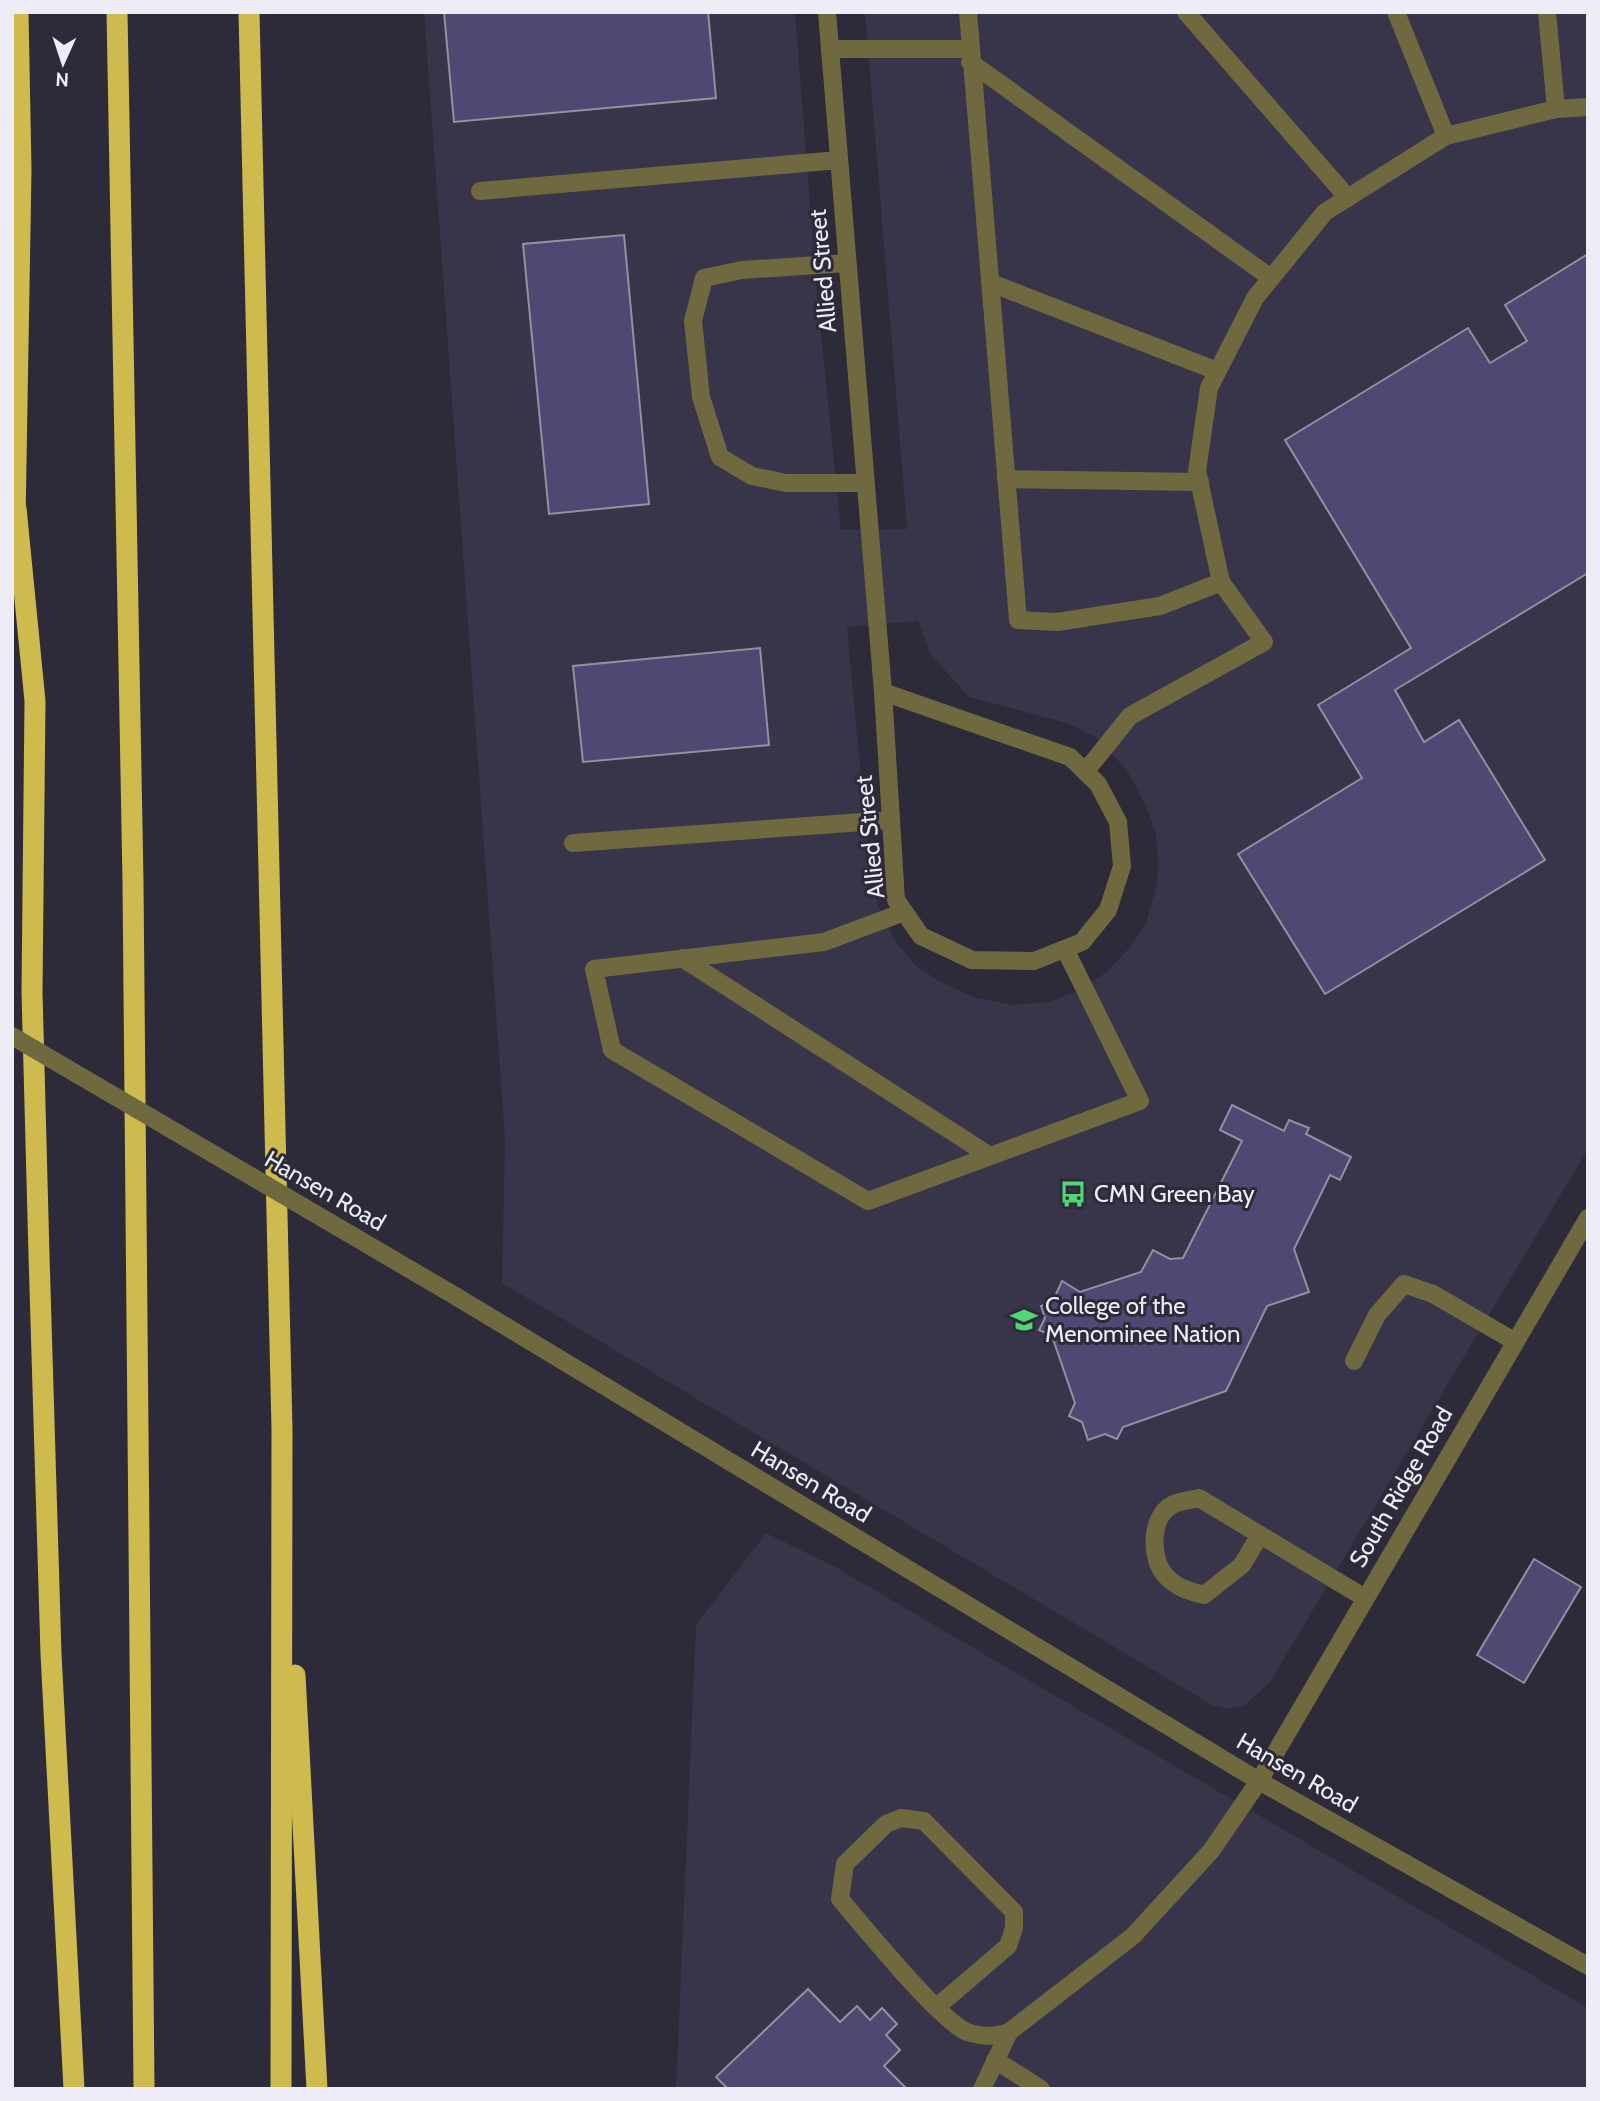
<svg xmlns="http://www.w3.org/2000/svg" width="1600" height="2101" font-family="Cabin,sans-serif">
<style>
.built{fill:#383449;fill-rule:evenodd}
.building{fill:#504772;stroke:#9390a2;stroke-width:2}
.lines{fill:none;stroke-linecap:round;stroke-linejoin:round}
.lane{stroke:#706940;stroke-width:18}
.street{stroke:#706940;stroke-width:18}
.highway{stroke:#ceba4d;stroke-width:21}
.street-bridge{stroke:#706940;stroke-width:18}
.labels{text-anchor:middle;stroke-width:6;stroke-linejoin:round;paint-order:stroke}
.street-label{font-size:24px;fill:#eeedf7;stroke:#2d2a3a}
.poi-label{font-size:24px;fill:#eeedf7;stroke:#2d2a3a;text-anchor:start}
</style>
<rect width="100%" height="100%" fill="#2d2a3a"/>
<g class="built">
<path d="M424,12H795L817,293L841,530L907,529L865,12H1588V1149L1270,1682L1245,1705L1228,1709L1212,1705L502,1283L505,1138ZM918,621L931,655L969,697L1067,723L1095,737L1126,769L1145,804L1156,833L1158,863L1157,884L1146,923L1130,947L1108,971L1078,991L1048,1002L1013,1005L976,998L939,981L916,966L896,942L880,911L871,885L847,627Z"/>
<polygon points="766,1533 837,1568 1588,2008 1588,2089 676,2089 696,1625"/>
</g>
<g class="building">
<polygon points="444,12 708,12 716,98 454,122"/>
<polygon points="624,235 649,504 549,514 523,244"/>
<polygon points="1588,254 1588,573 1395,690 1424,742 1459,720 1545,860 1325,994 1238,854 1362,778 1318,705 1411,648 1285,440 1468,328 1490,363 1527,341 1505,305"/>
<polygon points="760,648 769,745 583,762 573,666"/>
<polygon points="1232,1105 1284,1131 1289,1120 1309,1128 1306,1134 1351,1157 1340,1180 1330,1175 1294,1249 1309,1292 1267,1306 1226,1391 1123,1427 1117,1439 1105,1434 1088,1440 1082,1422 1069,1416 1075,1403 1052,1336 1039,1330 1045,1318 1041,1306 1053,1301 1062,1281 1080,1292 1141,1272 1153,1250 1170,1259 1183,1258 1242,1141 1220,1130"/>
<polygon points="1534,1559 1581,1587 1524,1683 1477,1655"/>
<polygon points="808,1989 840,2022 857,2006 870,2020 882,2008 897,2024 886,2035 900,2050 884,2066 907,2089 728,2089 716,2077"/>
</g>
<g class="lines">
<g class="lane">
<polyline points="968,12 1018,620 1057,622 1160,606 1221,582 1197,471 1209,388 1255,298 1325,212 1446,136 1556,109 1547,12"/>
<polyline points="1186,12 1348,198"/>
<polyline points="1396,12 1446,136"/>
<polyline points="830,49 970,49"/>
<polyline points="970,62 1271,278"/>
<polyline points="1556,109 1588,107"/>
<polyline points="480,191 839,160"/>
<polyline points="847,263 742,270 704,278 693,321 701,397 720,457 752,476 786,483 865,483"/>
<polyline points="991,283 1217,371"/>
<polyline points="1006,479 1200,482"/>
<polyline points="1085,772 1130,716 1264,642 1221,582"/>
<polyline points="573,843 891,820"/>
<polyline points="904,912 824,942 594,969 612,1050 868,1201 1140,1101 1065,949"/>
<polyline points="682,958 990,1156"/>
<polyline points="1354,1361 1377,1315 1404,1284 1433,1294 1514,1341"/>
<path d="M1260,1535L1242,1565L1204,1595C1189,1591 1176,1588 1165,1575C1150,1558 1150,1517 1172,1505C1179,1501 1191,1500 1199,1498L1365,1598"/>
<path d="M938,2006L1008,1946L1014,1928V1912L924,1821L901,1818L886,1824L845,1864L840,1899C863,1926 940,2021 967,2032C983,2037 993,2037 1009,2032L1133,1936L1211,1851L1259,1781"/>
<polyline points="995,2060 1041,2089"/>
<polyline points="982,2089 1009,2032"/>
</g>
<g class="street">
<polyline points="827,12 883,692 896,900 921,936 972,960 1034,961 1082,942 1108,910 1122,866 1118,822 1098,784 1070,757 883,692"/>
<polyline points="457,1297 1259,1781 1588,1966"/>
<polyline points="1259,1781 1588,1218"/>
</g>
<g class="highway">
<polyline points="117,12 133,882 144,2089"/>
<polyline points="249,12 282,1429 281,2089"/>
<polyline points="16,508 35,701 32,992 39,1255 51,1654 74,2089"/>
<polyline points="15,521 21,170 18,12"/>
<polyline points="295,1675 317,2089"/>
</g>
<polyline class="street-bridge" points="12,1036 457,1297"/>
</g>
<defs>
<g id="bus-bare" transform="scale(2.1)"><path d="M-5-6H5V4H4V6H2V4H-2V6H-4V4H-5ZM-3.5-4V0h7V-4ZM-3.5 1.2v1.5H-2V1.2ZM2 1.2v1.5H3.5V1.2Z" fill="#50d674" stroke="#2d2a3a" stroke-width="2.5" paint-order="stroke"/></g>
<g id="university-bare" transform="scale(2.1)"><path d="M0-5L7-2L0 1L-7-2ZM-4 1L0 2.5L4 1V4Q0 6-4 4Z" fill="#50d674" stroke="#2d2a3a" stroke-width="2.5" paint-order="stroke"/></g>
</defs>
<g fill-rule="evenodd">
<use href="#bus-bare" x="1073" y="1194"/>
<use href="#university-bare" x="1024" y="1320"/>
</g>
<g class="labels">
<g class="street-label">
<text transform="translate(823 271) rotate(-95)" y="8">Allied Street</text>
<text transform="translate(870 837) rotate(-96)" y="8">Allied Street</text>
<text transform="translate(325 1191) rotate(30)" y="8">Hansen Road</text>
<text transform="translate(811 1482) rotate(31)" y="8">Hansen Road</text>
<text transform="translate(1401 1487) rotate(-60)" y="8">South Ridge Road</text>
<text transform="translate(1297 1773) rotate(30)" y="8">Hansen Road</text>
</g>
<g class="poi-label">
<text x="1094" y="1202">CMN Green Bay</text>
<text x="1045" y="1314">College of the<tspan x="1045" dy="28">Menominee Nation</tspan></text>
</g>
</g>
<rect width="1600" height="2101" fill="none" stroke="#eeedf7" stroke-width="28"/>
<g transform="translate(63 63) rotate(183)" stroke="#2d2a3a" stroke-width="5" paint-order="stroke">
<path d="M0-5L12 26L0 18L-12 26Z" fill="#eeedf7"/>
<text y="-10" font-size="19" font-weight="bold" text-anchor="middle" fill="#eeedf7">N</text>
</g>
</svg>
